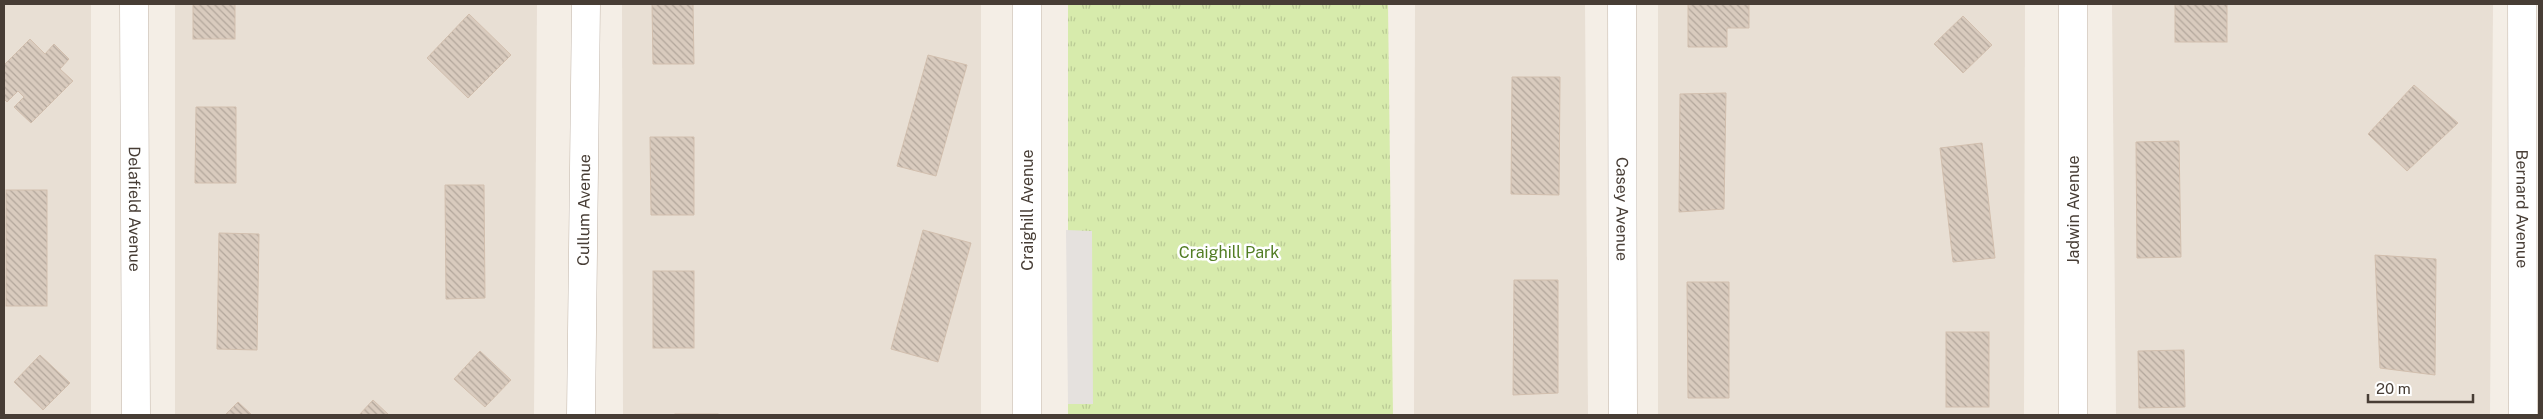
<svg xmlns="http://www.w3.org/2000/svg" width="2543" height="419" font-family="'Public Sans',sans-serif">
<style>
.residential{fill:#e8dfd4}
.park{fill:url(#park-tufts)}
.parking{fill:#e5e1de}
.building{fill:url(#building-back-hatch);stroke:#d2bfae}
.lines{fill:none;stroke-linecap:round;stroke-linejoin:round}
.minor-casing{stroke:#c3b7ab;stroke-width:29}
.minor{stroke:#fff;stroke-width:28}
.labels{text-anchor:middle;stroke-width:5;stroke-linejoin:round;paint-order:stroke}
.street-label{font-size:16px;fill:#473d35;stroke:#fff}
.park-label{font-size:16px;fill:#527d24;stroke:#fff}
</style>
<defs>
<pattern id="park-tufts" width="24" height="20" patternUnits="userSpaceOnUse" patternTransform="scale(1.25)"><rect width="24" height="20" fill="#d7ebac"/><path d="M3 7l-1-3M5 7V3M7 7l1-3M15 17l-1-3M17 17v-4M19 17l1-3" fill="none" stroke="#baca95"/></pattern>
<pattern id="building-back-hatch" width="6" height="6" patternUnits="userSpaceOnUse" patternTransform="scale(1.25)"><rect width="6" height="6" fill="#d9cbbe"/><path d="M-1 5l2 2M0 0l6 6M5-1l2 2" fill="none" stroke="#b2a69b"/></pattern>
</defs>
<rect width="100%" height="100%" fill="#f4eee6"/>
<g class="residential">
<rect x="4" y="4" width="87" height="411"/>
<polygon points="175,4 537,4 534,415 175,415"/>
<polygon points="622,4 981,4 981,415 623,415"/>
<polygon points="1415,4 1585,4 1588,415 1414,415"/>
<polygon points="1658,4 2025,4 2024,415 1658,415"/>
<polygon points="2112,4 2493,4 2490,415 2116,415"/>
</g>
<polygon class="park" points="1068,4 1388,4 1393,415 1068,415"/>
<polygon class="parking" points="1066,230 1092,231 1093,404 1068,404"/>
<g class="building">
<rect x="193" y="4" width="42" height="35"/>
<polygon points="652,4 693,4 694,64 653,64"/>
<polygon points="1688,4 1749,4 1749,28 1727,28 1727,47 1688,47"/>
<rect x="2175" y="4" width="52" height="38"/>
<polygon points="469,14 511,55 468,98 427,58"/>
<polygon points="1963,16 1992,45 1963,73 1934,44"/>
<polygon points="30,39 45,54 54,44 69,59 60,69 73,81 31,123 14,107 24,97 18,91 7,102 4,99 4,65"/>
<polygon points="928,55 967,65 936,176 897,166"/>
<polygon points="1512,77 1560,77 1559,195 1511,194"/>
<polygon points="2414,85 2458,123 2407,171 2368,134"/>
<polygon points="1726,93 1724,209 1679,212 1680,94"/>
<polygon points="196,107 236,107 236,183 195,183"/>
<polygon points="650,137 694,137 694,215 651,215"/>
<polygon points="2179,141 2181,257 2137,258 2136,142"/>
<polygon points="1982,143 1995,258 1953,262 1940,148"/>
<polygon points="445,185 484,185 485,298 446,299"/>
<rect x="6" y="190" width="41" height="116"/>
<polygon points="923,230 971,243 938,362 891,349"/>
<polygon points="219,233 259,234 257,350 217,349"/>
<polygon points="2375,255 2436,259 2435,375 2380,368"/>
<rect x="653" y="271" width="41" height="77"/>
<polygon points="1514,280 1558,280 1558,393 1513,395"/>
<polygon points="1687,282 1729,282 1729,398 1688,398"/>
<rect x="1946" y="332" width="43" height="75"/>
<polygon points="2184,350 2185,407 2139,408 2138,351"/>
<polygon points="480,351 511,380 485,407 454,379"/>
<polygon points="40,355 70,383 43,410 14,382"/>
<polygon points="373,400 389,415 359,415"/>
<polygon points="238,402 252,415 225,415"/>
<rect x="675" y="414" width="43" height="1"/>
</g>
<g class="lines">
<g class="minor-casing">
<g id="minor">
<path id="s1" d="M134,4L136,415"/>
<path id="s2" d="M1622,4L1623,415"/>
<polyline points="2073,4 2073,415"/>
<path id="s3" d="M2522,4L2523,415"/>
<path id="s4" d="M581,415L586,4"/>
<polyline points="1027,415 1027,4"/>
</g>
</g>
<use href="#minor" class="minor"/>
</g>
<g class="labels">
<g class="street-label">
<text dy="6" stroke="none"><textPath href="#s1" startOffset="205">Delafield Avenue</textPath></text>
<text dy="6" stroke="none"><textPath href="#s4" startOffset="205">Cullum Avenue</textPath></text>
<text transform="translate(1027 210) rotate(-90)" y="6">Craighill Avenue</text>
<text dy="6" stroke="none"><textPath href="#s2" startOffset="205">Casey Avenue</textPath></text>
<text transform="translate(2073 210) rotate(-90)" y="6">Jadwin Avenue</text>
<text dy="6" stroke="none"><textPath href="#s3" startOffset="205">Bernard Avenue</textPath></text>
</g>
<g class="park-label">
<text x="1229" y="258">Craighill Park</text>
</g>
</g>
<rect width="2543" height="419" fill="none" stroke="#473d35" stroke-width="10"/>
<path d="M2368 394v8h105v-8" fill="none" stroke="#473d35" stroke-width="2.5"/>
<text x="2376" y="394" font-size="15" fill="#473d35" stroke="#ffffff" stroke-width="4" paint-order="stroke">20 m</text>
</svg>
